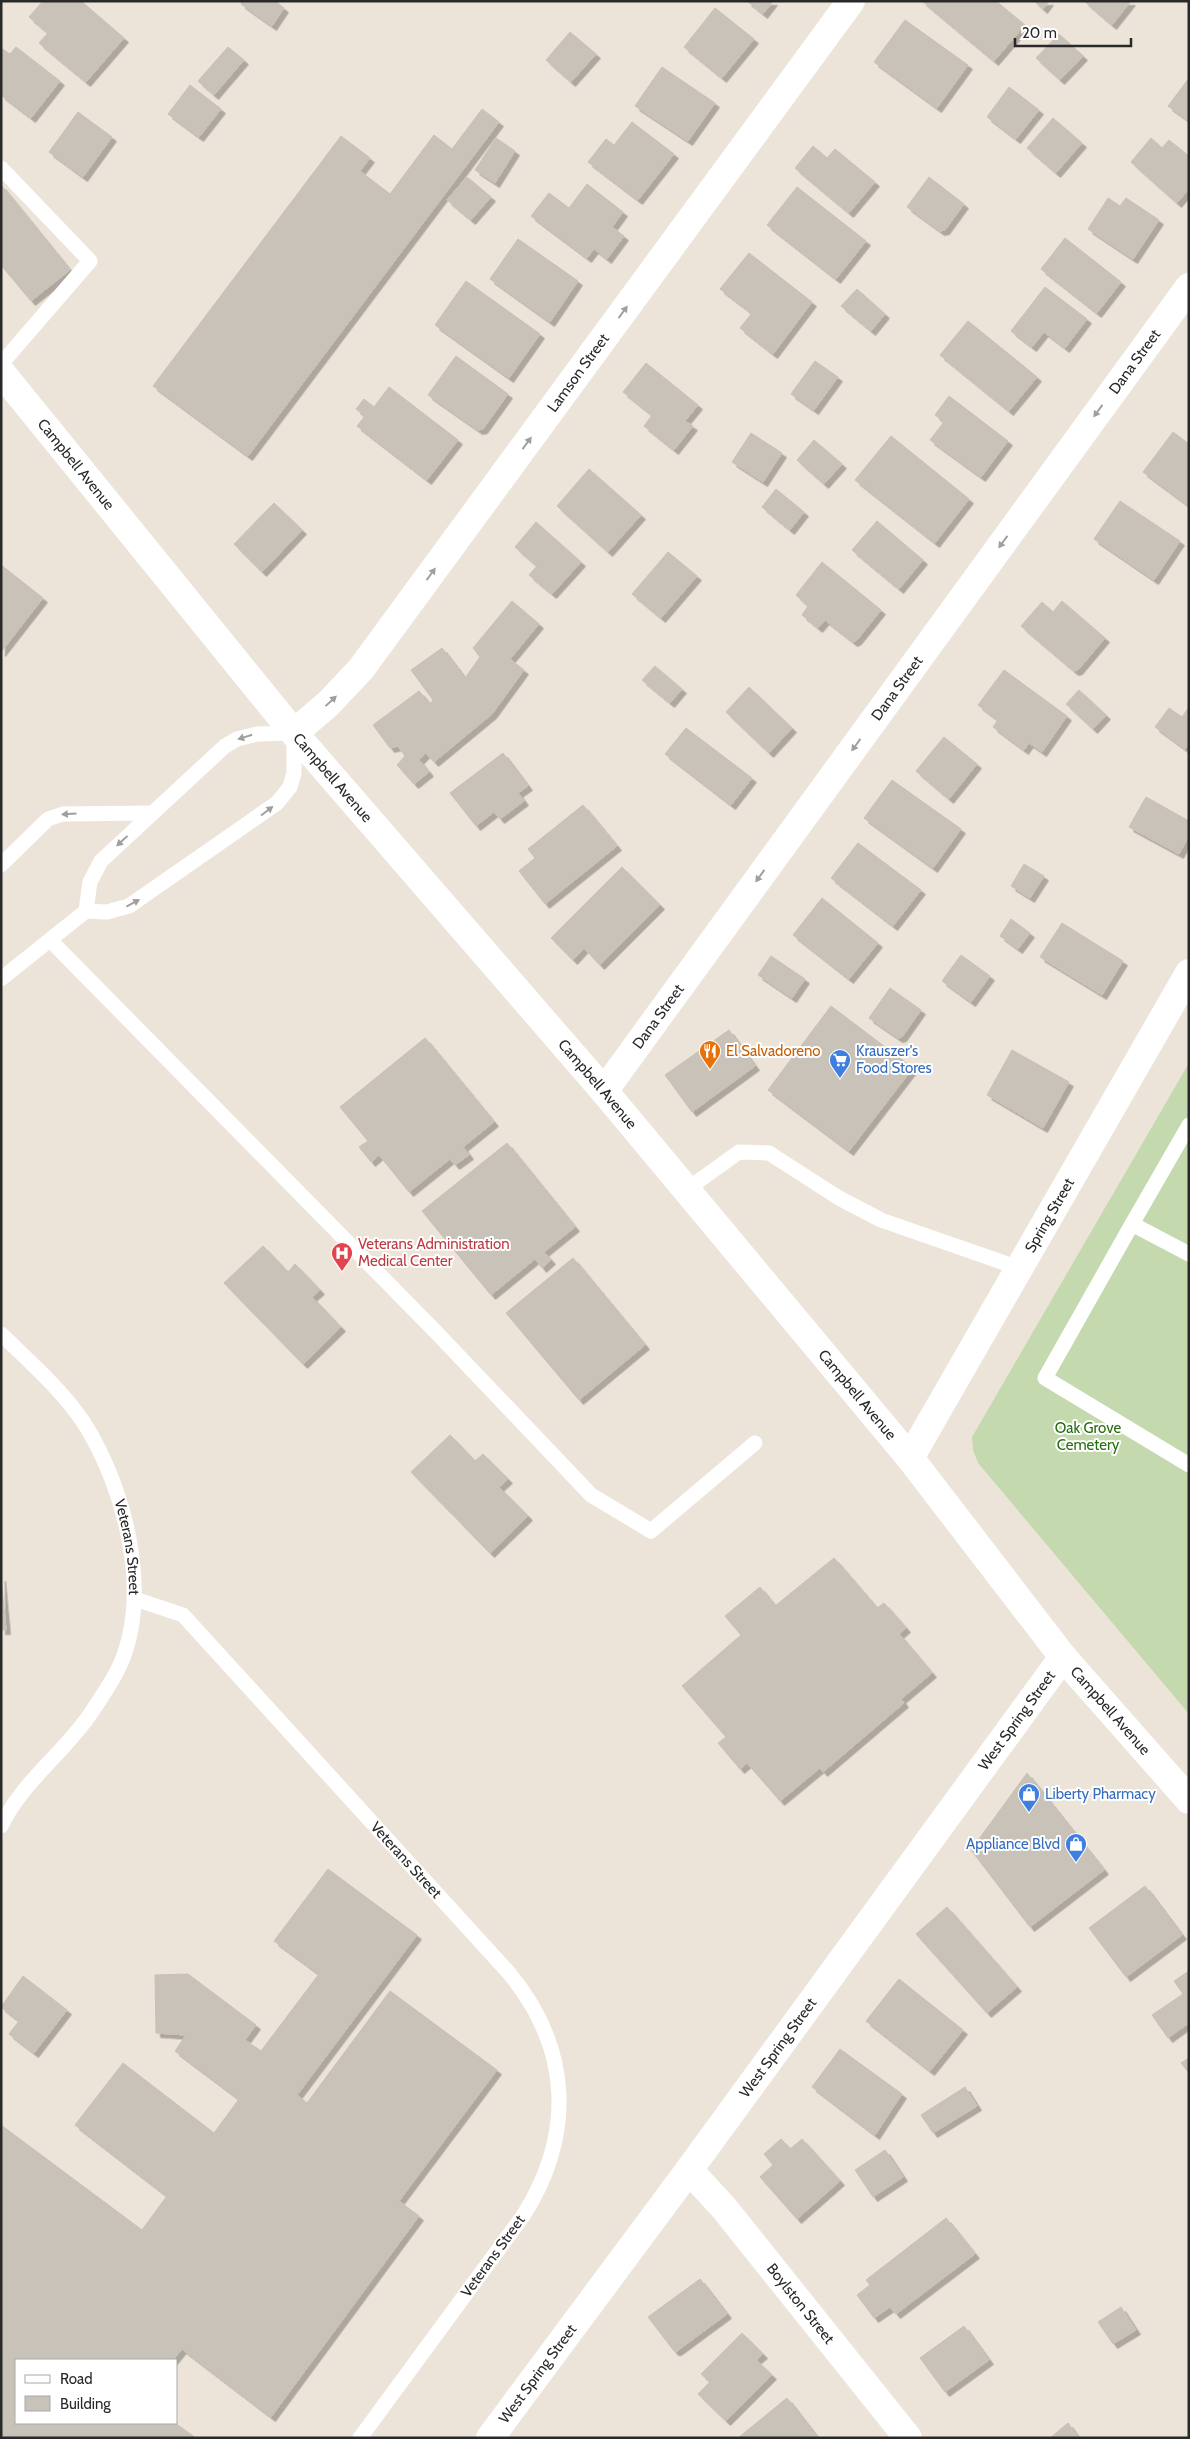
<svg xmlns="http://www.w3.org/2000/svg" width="1190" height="2439" font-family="Cabin,sans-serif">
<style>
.cemetery{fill:#c4d9ae}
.building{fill:#c8c2b8;stroke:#c9c1b3;filter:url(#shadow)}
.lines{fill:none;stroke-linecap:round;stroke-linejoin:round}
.service{stroke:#fff;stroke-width:15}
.minor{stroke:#fff;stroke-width:28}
.secondary{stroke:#fff;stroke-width:28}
.oneway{fill:#9f9f9f}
.labels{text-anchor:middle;stroke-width:4;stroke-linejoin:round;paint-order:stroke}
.street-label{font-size:15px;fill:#292929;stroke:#fff}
.food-label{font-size:15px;fill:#c56008;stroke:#fff;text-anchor:start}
.shop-label{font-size:15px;fill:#366cbe;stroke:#fff;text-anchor:start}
.health-label{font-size:15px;fill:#be3a42;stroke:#fff;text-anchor:start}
.park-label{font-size:15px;fill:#276e12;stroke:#fff}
</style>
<defs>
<filter id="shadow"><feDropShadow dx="4.5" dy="4.5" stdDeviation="0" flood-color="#0004"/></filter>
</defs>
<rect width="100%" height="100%" fill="#ede4d9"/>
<polygon class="cemetery" points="1189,1063 1189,1714 978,1463 973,1450 972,1437"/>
<g class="building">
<polygon points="43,1 81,1 124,38 86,82 39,43 48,33 29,17"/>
<polygon points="242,1 275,1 284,8 272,26 241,4"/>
<polygon points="747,1 773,1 763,14"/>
<polygon points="922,1 996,1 1025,25 994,61"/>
<polygon points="1034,1 1049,1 1043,9"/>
<polygon points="1084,1 1131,1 1112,25"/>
<polygon points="715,8 754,39 722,78 684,47"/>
<polygon points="905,20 968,65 937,108 874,62"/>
<polygon points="570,32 596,54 571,82 546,60"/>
<polygon points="1059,34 1083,56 1060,80 1036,58"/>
<polygon points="16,47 60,81 31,118 1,95 1,48 10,54"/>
<polygon points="228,47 244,60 214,95 198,81"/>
<polygon points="662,67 715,103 688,141 635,106"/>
<polygon points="1189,78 1189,121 1168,106"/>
<polygon points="190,85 221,109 199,137 168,114"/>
<polygon points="1009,87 1039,110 1016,139 987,117"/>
<polygon points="482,109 499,122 248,456 153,386 341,136 370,158 360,171 390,194 434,135 452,149"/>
<polygon points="78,112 112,137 83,177 49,152"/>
<polygon points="1053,118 1082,143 1056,173 1027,148"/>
<polygon points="632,122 674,154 638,200 588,162 606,139 614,145"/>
<polygon points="496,138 515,151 495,183 475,170"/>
<polygon points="1151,138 1162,148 1169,140 1189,156 1189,189 1177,203 1131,162"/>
<polygon points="813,146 827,158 835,149 875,182 849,213 795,168"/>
<polygon points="467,177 491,197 471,220 447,200"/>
<polygon points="929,177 964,204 945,230 940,231 907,207"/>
<polygon points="587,184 623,212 612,227 624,236 607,259 594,249 587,258 531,216 549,193 569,208"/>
<polygon points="1,185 70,270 31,301 1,265"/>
<polygon points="797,187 866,241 836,279 767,225"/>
<polygon points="1108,198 1120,206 1126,198 1159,220 1133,259 1088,229"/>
<polygon points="1065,238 1121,282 1097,313 1041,269"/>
<polygon points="518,239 578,281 550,322 490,279"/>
<polygon points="749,253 812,302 773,354 740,328 752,313 720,289"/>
<polygon points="466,281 540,334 509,378 435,325"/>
<polygon points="1045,287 1087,319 1065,348 1044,332 1032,347 1011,331"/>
<polygon points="857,289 885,314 871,331 841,306"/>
<polygon points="968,321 1037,377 1009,411 940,355"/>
<polygon points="456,356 508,394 483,429 478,430 428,395"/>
<polygon points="815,361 838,377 814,410 791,394"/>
<polygon points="646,363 698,405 685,421 693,426 674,450 644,426 652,415 623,392"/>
<polygon points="389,387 458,440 427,480 357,426 365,416 356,409 364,399 374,407"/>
<polygon points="949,396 1008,441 981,477 930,440 944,422 935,415"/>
<polygon points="1173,432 1189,444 1189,506 1143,472"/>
<polygon points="751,433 782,453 763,482 732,462"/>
<polygon points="891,436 969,499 935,543 855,480"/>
<polygon points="814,440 842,464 824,484 797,460"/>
<polygon points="589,469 641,515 608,552 557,506"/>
<polygon points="776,489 804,512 790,530 762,507"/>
<polygon points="1120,501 1180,541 1154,580 1094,539"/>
<polygon points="274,503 302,530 262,572 234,544"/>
<polygon points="877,521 923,560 899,589 852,550"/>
<polygon points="536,522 581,562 552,594 529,575 537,566 515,547"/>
<polygon points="668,552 697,576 661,618 632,594"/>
<polygon points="822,562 881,610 857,640 853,642 825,620 818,628 802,615 808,606 796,595"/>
<polygon points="1,565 43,598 1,652"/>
<polygon points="512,601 539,624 510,659 524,670 492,714 434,762 426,753 419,760 429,772 414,784 397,765 405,756 398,746 390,748 373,725 419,691 430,704 433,700 411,670 442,648 465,678 480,657 473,648"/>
<polygon points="1062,601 1105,638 1078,670 1074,671 1021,626 1042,602 1053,612"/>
<polygon points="655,666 682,689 670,703 642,680"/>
<polygon points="1004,670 1067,716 1042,752 1029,743 1024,750 993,727 998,720 978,705"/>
<polygon points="749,687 792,728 769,753 726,712"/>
<polygon points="1079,690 1106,715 1093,729 1066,704"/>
<polygon points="1189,707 1189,744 1185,749 1155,727 1169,708 1182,717"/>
<polygon points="686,728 752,778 731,805 665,754"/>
<polygon points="944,737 977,764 949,799 916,771"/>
<polygon points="503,753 528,786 518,793 524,801 500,819 494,812 476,826 450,793"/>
<polygon points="892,780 961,829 933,868 864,818"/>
<polygon points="1146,797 1189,821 1189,836 1179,854 1129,827"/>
<polygon points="583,805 617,846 545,904 519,871 535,858 528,849"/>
<polygon points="858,843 921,890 893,926 831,878"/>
<polygon points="1024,864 1044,876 1030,898 1011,886"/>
<polygon points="622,867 660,905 600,965 584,948 573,960 551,938"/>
<polygon points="822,898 878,943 849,979 793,935"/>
<polygon points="1011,919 1030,933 1018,949 1000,936"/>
<polygon points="1062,923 1123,961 1102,995 1040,957"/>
<polygon points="961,955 990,976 971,1002 942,981"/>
<polygon points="771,956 805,979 792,998 758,975"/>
<polygon points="890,988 921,1010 902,1037 898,1038 869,1018"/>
<polygon points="831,1006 913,1068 849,1151 768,1090"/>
<polygon points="729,1030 755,1066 692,1112 665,1075"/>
<polygon points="425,1038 494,1122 463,1147 469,1155 455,1165 450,1159 409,1192 379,1155 371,1162 359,1147 368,1141 340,1107"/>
<polygon points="1012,1050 1069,1082 1043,1128 987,1095"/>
<polygon points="507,1143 575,1227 544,1252 551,1260 542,1268 535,1259 491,1295 422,1211"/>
<polygon points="263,1246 288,1272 295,1264 320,1290 312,1297 341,1327 303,1364 224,1283"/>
<polygon points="573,1258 645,1345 579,1400 506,1313"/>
<polygon points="450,1435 475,1461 483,1454 508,1479 499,1487 528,1516 490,1553 411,1472"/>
<polygon points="834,1558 877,1608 884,1603 906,1628 899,1634 932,1673 901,1699 904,1703 823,1772 820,1768 780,1801 747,1763 740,1769 718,1743 726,1737 682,1686 741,1635 725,1616 760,1587 775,1606"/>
<polygon points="1,1577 6,1630 1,1630"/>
<polygon points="1027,1773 1104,1870 1030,1927 971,1850"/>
<polygon points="328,1869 417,1935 297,2095 307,2103 390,1991 497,2070 399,2201 419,2216 271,2417 182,2349 173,2360 16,2360 16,2423 175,2423 196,2438 1,2438 1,2125 142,2230 167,2196 75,2125 123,2063 214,2133 239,2099 175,2051 186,2035 156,2033 155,1975 188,1974 256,2025 245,2040 261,2051 319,1974 274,1941"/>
<polygon points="1145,1886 1182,1935 1126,1977 1089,1928"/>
<polygon points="947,1907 1017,1987 987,2013 916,1934"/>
<polygon points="1189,1971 1189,2023 1168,2038 1152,2015 1183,1994 1174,1981"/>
<polygon points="23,1976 67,2010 34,2053 9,2034 19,2021 1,2007"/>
<polygon points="899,1979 963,2030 930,2071 866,2021"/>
<polygon points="840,2049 902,2094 875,2135 812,2087"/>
<polygon points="1189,2058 1189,2073 1181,2063"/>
<polygon points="965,2087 977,2106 933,2133 921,2115"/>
<polygon points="781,2139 790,2149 802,2139 840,2181 797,2219 760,2177 773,2165 764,2154"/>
<polygon points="885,2150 903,2177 873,2197 855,2170"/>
<polygon points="946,2218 975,2254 896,2314 890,2307 874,2318 857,2295 870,2285 866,2280"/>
<polygon points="700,2279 727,2314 677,2351 674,2351 648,2317"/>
<polygon points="1121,2307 1136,2330 1113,2344 1098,2322"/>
<polygon points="964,2326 989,2360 945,2392 920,2358"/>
<polygon points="742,2333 763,2354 756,2360 772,2375 726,2421 698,2394 710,2382 701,2374"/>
<polygon points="787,2398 818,2438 738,2438"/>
<polygon points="1068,2423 1079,2438 1050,2438"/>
</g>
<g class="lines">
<g class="service">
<polyline points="1,168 90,261 1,364"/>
<polyline points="1,865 48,819 63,814 152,813"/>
<polyline points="50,940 435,1331 591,1495 651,1531 755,1443"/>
<polyline points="1,979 86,911 107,912 129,906 277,803 290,787 294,773 294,733 257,734 237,739 225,746 101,861 90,882 86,911"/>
<polyline points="1189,1125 1132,1224 1189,1254"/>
<polyline points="686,1190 739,1152 769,1153 839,1198 881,1220 1019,1268"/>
<polyline points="1132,1224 1045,1378 1189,1465"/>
<path id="s1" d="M1,1334C30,1362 62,1390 84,1423C125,1488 152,1592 120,1665C113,1681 102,1696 93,1710C66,1752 23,1780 1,1826"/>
<path id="s2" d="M135,1599L183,1615L509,1973C571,2048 575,2134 523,2216L360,2438"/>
</g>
<g class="minor">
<path id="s3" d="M294,733L328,704L361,669L851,1"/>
<path id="s4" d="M604,1091L1189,287"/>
<path id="s5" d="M689,2170L724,2208L908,2438"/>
</g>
<g class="secondary">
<path id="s6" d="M1,372L294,733L604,1091L910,1458L1063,1657L1189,1800"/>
<path id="s7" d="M910,1458L1189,973"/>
<path id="s8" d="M490,2438L689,2170L1063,1657"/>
</g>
</g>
<defs><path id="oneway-solid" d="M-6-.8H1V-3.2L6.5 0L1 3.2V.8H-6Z" transform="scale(1.25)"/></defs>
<g class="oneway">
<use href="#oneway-solid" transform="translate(623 312) rotate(-54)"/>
<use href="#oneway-solid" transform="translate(1098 411) rotate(126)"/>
<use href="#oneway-solid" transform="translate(527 443) rotate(-54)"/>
<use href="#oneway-solid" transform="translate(1003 542) rotate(126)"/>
<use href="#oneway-solid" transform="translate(431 574) rotate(-54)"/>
<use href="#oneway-solid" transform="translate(331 701) rotate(-43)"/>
<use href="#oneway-solid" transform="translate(245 737) rotate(163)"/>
<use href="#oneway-solid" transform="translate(856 745) rotate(126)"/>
<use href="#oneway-solid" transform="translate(267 811) rotate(-37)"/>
<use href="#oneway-solid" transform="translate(69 814) rotate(176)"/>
<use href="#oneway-solid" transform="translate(122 841) rotate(137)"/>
<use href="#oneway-solid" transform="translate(760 876) rotate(126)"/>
<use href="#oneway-solid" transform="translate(133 903) rotate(-28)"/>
</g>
<defs>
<g id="restaurant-pin" transform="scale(1.125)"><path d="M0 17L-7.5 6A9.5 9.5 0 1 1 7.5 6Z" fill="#e8710a" stroke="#fff"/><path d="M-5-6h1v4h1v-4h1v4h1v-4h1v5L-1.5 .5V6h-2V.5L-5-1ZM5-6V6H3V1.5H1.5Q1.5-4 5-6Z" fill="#fff"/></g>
<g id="supermarket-pin" transform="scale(1.125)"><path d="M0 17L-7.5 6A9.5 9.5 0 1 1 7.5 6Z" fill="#3f7fe0" stroke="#fff"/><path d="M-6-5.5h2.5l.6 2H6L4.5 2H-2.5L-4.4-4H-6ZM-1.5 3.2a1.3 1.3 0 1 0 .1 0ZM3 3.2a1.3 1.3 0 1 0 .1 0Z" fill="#fff"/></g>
<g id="hospital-pin" transform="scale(1.125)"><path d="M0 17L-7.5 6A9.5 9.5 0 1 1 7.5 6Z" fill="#e0444e" stroke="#fff"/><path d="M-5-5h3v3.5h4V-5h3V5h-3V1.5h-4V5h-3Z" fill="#fff"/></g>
<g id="shop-pin" transform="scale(1.125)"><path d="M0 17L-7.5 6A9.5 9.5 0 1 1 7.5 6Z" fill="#3f7fe0" stroke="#fff"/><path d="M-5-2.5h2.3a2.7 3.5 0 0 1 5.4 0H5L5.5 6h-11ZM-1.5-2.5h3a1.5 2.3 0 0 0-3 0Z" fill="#fff"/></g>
</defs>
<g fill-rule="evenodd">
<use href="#restaurant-pin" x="710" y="1051"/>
<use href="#supermarket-pin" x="840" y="1060"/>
<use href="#hospital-pin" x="342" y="1253"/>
<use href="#shop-pin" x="1029" y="1794"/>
<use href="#shop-pin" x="1076" y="1844"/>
</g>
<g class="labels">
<g class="street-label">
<text dy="5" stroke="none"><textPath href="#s4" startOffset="902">Dana Street</textPath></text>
<text dy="5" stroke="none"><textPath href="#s3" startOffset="460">Lamson Street</textPath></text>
<text dy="5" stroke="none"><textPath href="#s6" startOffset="119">Campbell Avenue</textPath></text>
<text dy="5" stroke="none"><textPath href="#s4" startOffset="498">Dana Street</textPath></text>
<text dy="5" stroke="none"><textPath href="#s6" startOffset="524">Campbell Avenue</textPath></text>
<text dy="5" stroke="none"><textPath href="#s4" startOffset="92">Dana Street</textPath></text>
<text dy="5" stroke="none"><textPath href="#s6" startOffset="929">Campbell Avenue</textPath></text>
<text dy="5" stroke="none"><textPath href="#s7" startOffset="280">Spring Street</textPath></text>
<text dy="5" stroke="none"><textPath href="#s6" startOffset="1334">Campbell Avenue</textPath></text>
<text dy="5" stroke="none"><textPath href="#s1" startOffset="255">Veterans Street</textPath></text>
<text dy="5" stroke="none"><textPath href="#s6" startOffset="1739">Campbell Avenue</textPath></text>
<text dy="5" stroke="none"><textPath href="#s8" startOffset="890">West Spring Street</textPath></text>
<text dy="5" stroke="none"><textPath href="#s2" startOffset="382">Veterans Street</textPath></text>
<text dy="5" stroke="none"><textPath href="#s8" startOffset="485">West Spring Street</textPath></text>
<text transform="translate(493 2256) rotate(-54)" y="5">Veterans Street</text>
<text dy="5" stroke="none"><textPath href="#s5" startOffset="174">Boylston Street</textPath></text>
<text dy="5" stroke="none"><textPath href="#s8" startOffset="80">West Spring Street</textPath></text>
</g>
<g class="food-label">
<text x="726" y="1056">El Salvadoreno</text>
</g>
<g class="shop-label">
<text x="856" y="1056">Krauszer's<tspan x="856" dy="17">Food Stores</tspan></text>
<text x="1045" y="1799">Liberty Pharmacy</text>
<text x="1060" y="1849" text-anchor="end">Appliance Blvd</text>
</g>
<g class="health-label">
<text x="358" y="1249">Veterans Administration<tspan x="358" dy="17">Medical Center</tspan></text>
</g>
<g class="park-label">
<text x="1088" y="1433">Oak Grove<tspan x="1088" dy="17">Cemetery</tspan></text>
</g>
</g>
<rect width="1190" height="2439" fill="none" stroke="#292929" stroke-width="5"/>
<rect x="15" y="2359" width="162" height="65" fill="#ffffff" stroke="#a9a9a9"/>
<rect x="25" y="2375" width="25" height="8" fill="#ffffff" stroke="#a9a9a9"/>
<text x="60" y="2384" font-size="15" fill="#292929">Road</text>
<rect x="25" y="2396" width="25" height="15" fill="#c8c2b8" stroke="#a9a9a9"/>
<text x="60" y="2409" font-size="15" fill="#292929">Building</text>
<path d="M1015 38v8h116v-8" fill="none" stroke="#292929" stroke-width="2.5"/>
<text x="1022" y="38" font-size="15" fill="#292929" stroke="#ffffff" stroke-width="4" paint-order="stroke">20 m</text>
</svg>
